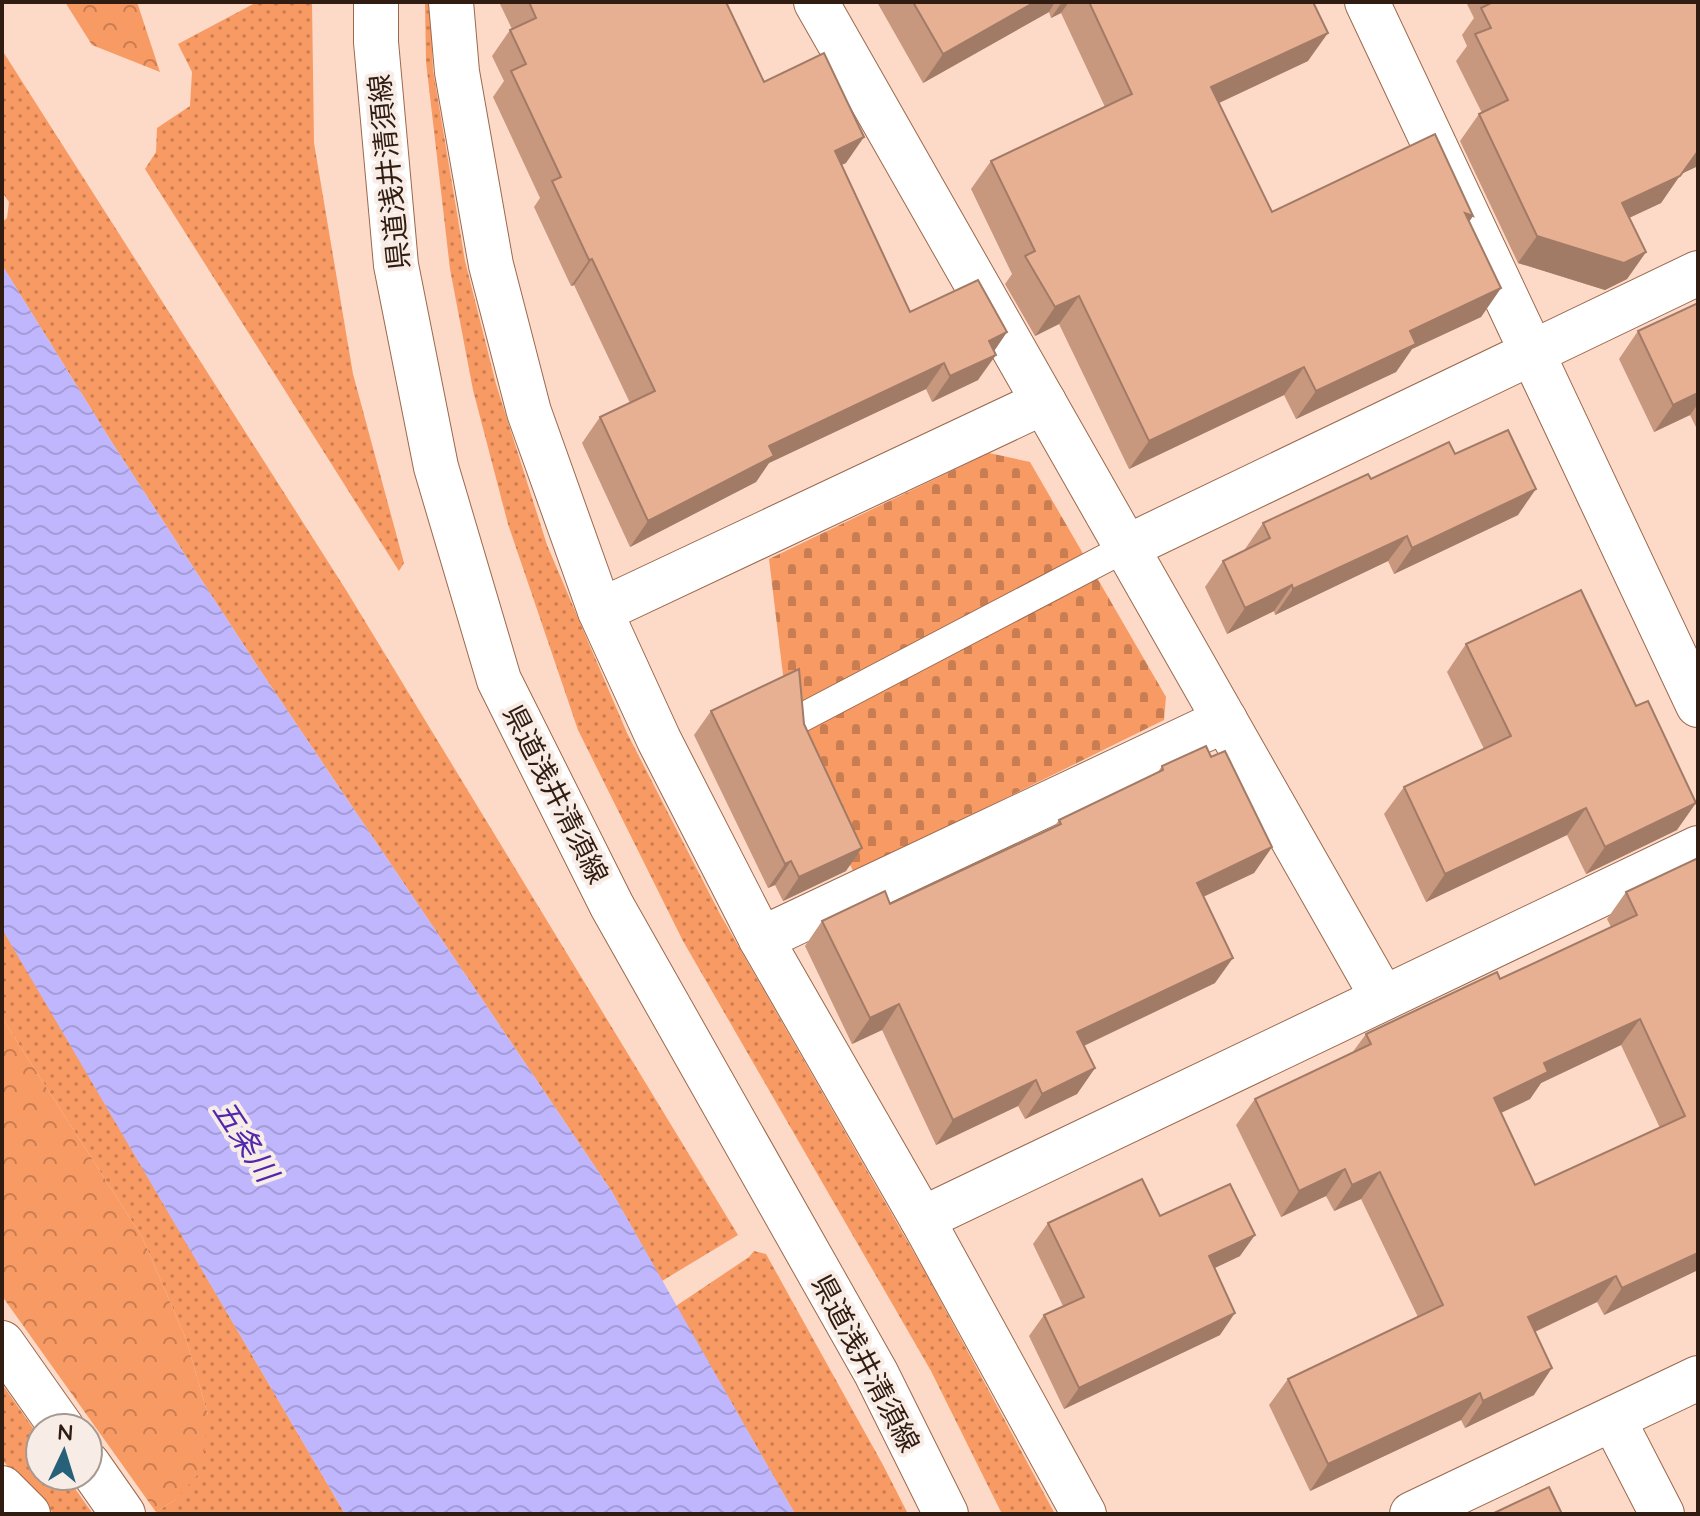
<svg xmlns="http://www.w3.org/2000/svg" width="1700" height="1516" font-family="Quicksand,'Noto Sans JP',sans-serif">
<style>
.green{fill:url(#green-dots)}
.forest{fill:url(#forest-crowns)}
.cemetery{fill:url(#cemetery-stones)}
.water{fill:url(#water-waves)}
.lines{fill:none;stroke-linecap:round;stroke-linejoin:round}
.lane-casing{stroke:#9b694d;stroke-width:30}
.street-casing{stroke:#9b694d;stroke-width:46}
.secondary-casing{stroke:#9b694d;stroke-width:46}
.lane{stroke:#fff;stroke-width:28}
.street{stroke:#fff;stroke-width:44}
.secondary{stroke:#fff;stroke-width:44}
.wall{fill:#c7977e;fill-rule:evenodd}
.shaded-wall{fill:#a27b67}
.building{fill:#e7b093;stroke:#a27b67;stroke-width:2;fill-rule:evenodd}
.labels{text-anchor:middle;stroke-width:8;stroke-linejoin:round;paint-order:stroke}
.street-label{font-size:28px;fill:#301c10;stroke:#f8ece6}
.water-label{font-size:30px;font-style:italic;fill:#5128ad;stroke:#f8ece6}
</style>
<defs>
<pattern id="green-dots" width="8" height="8" patternUnits="userSpaceOnUse" patternTransform="scale(2)"><rect width="8" height="8" fill="#f89a64"/><path d="M2 2h.1M6 6h.1" fill="none" stroke="#c97d51" stroke-width="1.8" stroke-linecap="round"/></pattern>
<pattern id="forest-crowns" width="20" height="18" patternUnits="userSpaceOnUse" patternTransform="scale(2)"><rect width="20" height="18" fill="#f89a64"/><path d="M2 6a3 3 0 1 1 6 0M12 15a3 3 0 1 1 6 0" fill="none" stroke="#c97d51"/></pattern>
<pattern id="cemetery-stones" width="16" height="16" patternUnits="userSpaceOnUse" patternTransform="scale(2)"><rect width="16" height="16" fill="#f89a64"/><path d="M2 7V4a2 2 0 0 1 4 0v3zM10 15v-3a2 2 0 0 1 4 0v3z" fill="#c97d51"/></pattern>
<pattern id="water-waves" width="16" height="10" patternUnits="userSpaceOnUse" patternTransform="scale(2)"><rect width="16" height="10" fill="#bfb6fd"/><path d="M0 5q4-4 8 0t8 0" fill="none" stroke="#a49cd8"/></pattern>
</defs>
<rect width="100%" height="100%" fill="#fcdac7"/>
<g class="green">
<polygon points="257,2 312,2 314,143 353,374 404,563 399,571 145,169 156,152 157,128 190,106 192,72 178,44"/>
<polygon points="425,2 430,2 433,70 465,261 496,384 547,545 627,733 720,914 925,1272 1055,1514 1002,1514 931,1371 683,941 578,730 508,524 473,390 450,269 426,62"/>
<polygon points="2,50 346,590 738,1235 662,1281 612,1192 262,673 111,441 2,265 2,222 7,218 9,202 2,192"/>
<polygon points="2,929 5,933 345,1514 158,1514 156,1512 175,1500 208,1415 186,1339 142,1237 2,1018"/>
<polygon points="754,1251 766,1254 883,1465 908,1514 795,1514 676,1306 749,1257"/>
<polygon points="2,1384 40,1438 40,1476 66,1476 93,1514 54,1514 2,1460"/>
</g>
<g class="forest">
<polygon points="65,2 137,2 160,72 92,45"/>
<polygon points="2,1018 142,1237 186,1339 208,1415 202,1470 175,1500 156,1512 2,1296"/>
</g>
<polygon class="cemetery" points="989,453 1030,462 1166,697 1164,720 854,873 791,741 769,559"/>
<polygon class="water" points="2,265 111,441 262,673 612,1192 795,1514 345,1514 2,929"/>
<g class="lines">
<g class="lane-casing">
<polyline id="lane" points="801,718 1127,547"/>
</g>
<g class="street-casing">
<g id="street">
<polyline points="451,2 457,72 491,265 529,412 600,611 659,740 761,939 922,1219 1698,848"/>
<polyline points="816,2 1383,998"/>
<polyline points="1367,2 1698,705"/>
<polyline points="1127,547 1698,273"/>
<polyline points="600,611 1044,402"/>
<polyline points="761,939 1225,720"/>
<polyline points="922,1219 1084,1514"/>
<polyline points="2,1343 62,1428"/>
<polyline points="1613,1419 1662,1514"/>
<polyline points="88,1464 123,1514"/>
<polyline points="2,1488 28,1514"/>
<polyline points="1412,1514 1698,1378"/>
</g>
</g>
<g class="secondary-casing">
<polyline id="secondary" points="376,2 376,42 396,265 436,467 499,680 612,906 876,1373 946,1514"/>
</g>
<use href="#lane" class="lane"/>
<use href="#street" class="street"/>
<use href="#secondary" class="secondary"/>
</g>
<g class="wall">
<polygon points="499,2 726,2 764,82 846,163 841,165 910,312 1007,332 994,351 978,380 932,402 926,389 769,463 756,482 630,547 582,443 600,417 630,403 574,285 571,286 534,207 540,198 493,97 504,81 492,56 510,30 512,29"/>
<polygon points="877,2 1313,2 1308,61 1219,103 1272,212 1473,216 1469,222 1501,288 1481,317 1412,349 1396,372 1296,419 1284,395 1129,469 1059,324 1035,336 1005,284 1012,274 971,189 991,161 1105,107 1061,13 1051,18 1049,12 923,83"/>
<polygon points="1466,2 1698,2 1698,166 1681,174 1661,203 1629,218 1646,252 1627,279 1605,290 1518,263 1460,141 1479,114 1482,113 1456,61 1467,46 1462,35 1474,18"/>
<polygon points="1698,303 1698,431 1690,415 1654,432 1619,359 1638,331"/>
<polygon points="1455,454 1518,515 1394,574 1388,561 1275,615 1274,611 1227,634 1205,587 1223,561 1245,550 1245,549 1263,523 1371,479"/>
<polygon points="1466,644 1677,830 1586,874 1567,835 1426,902 1384,814 1404,787 1484,749 1447,672"/>
<polygon points="711,711 804,724 846,871 783,901 775,885 768,888 694,735"/>
<polygon points="1211,757 1272,847 1254,873 1203,897 1215,983 1084,1046 1095,1068 1077,1094 1025,1119 1018,1106 936,1145 882,1030 852,1044 805,946 822,921 890,904 1054,827 1059,820 1158,772 1162,766"/>
<path d="M1698,858V1270L1604,1315L1597,1302L1535,1332L1534,1395L1465,1428L1461,1420L1310,1491L1269,1405L1288,1379L1418,1317L1361,1199L1334,1211L1326,1196L1281,1217L1236,1125L1255,1099L1352,1053L1366,1034L1500,979L1611,927L1607,919L1626,892ZM1621,1045L1660,1128L1535,1185L1501,1113L1530,1099L1541,1083Z"/>
<polygon points="1160,1216 1240,1256 1214,1268 1220,1335 1064,1409 1029,1336 1044,1315 1063,1306 1033,1244 1048,1223"/>
</g>
<g class="shaded-wall">
<polygon points="1035,2 1055,2 1049,12 923,83 943,54"/>
<polygon points="1062,2 1069,2 1061,13 1051,18"/>
<polygon points="1328,33 1308,61 1191,116 1211,87"/>
<polygon points="864,137 846,163 817,176 835,151"/>
<polygon points="1698,151 1698,166 1681,174 1661,203 1603,230 1622,203"/>
<polygon points="1465,213 1473,216 1453,244"/>
<polygon points="1537,236 1646,252 1627,279 1605,290 1518,263"/>
<polygon points="592,259 574,285 571,286 589,260"/>
<polygon points="1501,288 1481,317 1412,349 1396,372 1296,419 1316,391 1410,331"/>
<polygon points="1079,296 1059,324 1035,336 1055,307"/>
<polygon points="1007,332 990,357 989,341"/>
<polygon points="996,355 978,380 932,402 950,376"/>
<polygon points="944,363 926,389 769,463 756,482 630,547 648,521 769,446"/>
<polygon points="1304,367 1284,395 1129,469 1149,441"/>
<polygon points="1698,393 1698,404 1690,415 1654,432 1673,405"/>
<polygon points="1536,489 1518,515 1394,574 1412,548"/>
<polygon points="1407,536 1388,561 1275,615 1293,589"/>
<polygon points="1292,585 1274,611 1227,634 1245,608"/>
<polygon points="1696,803 1677,830 1586,874 1605,847"/>
<polygon points="1586,808 1567,835 1426,902 1445,874"/>
<polygon points="1272,847 1254,873 1179,908 1197,883"/>
<polygon points="862,848 846,871 783,901 799,877"/>
<polygon points="791,861 775,885 768,888 785,864"/>
<polygon points="1233,958 1215,983 1060,1057 1077,1032"/>
<polygon points="899,1004 882,1030 852,1044 870,1018"/>
<polygon points="1640,1019 1621,1045 1541,1083 1530,1099 1475,1125 1494,1098 1544,1063"/>
<polygon points="1095,1068 1077,1094 1025,1119 1042,1094"/>
<polygon points="1036,1080 1018,1106 936,1145 953,1120"/>
<polygon points="1345,1169 1326,1196 1281,1217 1299,1191"/>
<polygon points="1380,1172 1361,1199 1334,1211 1352,1185"/>
<polygon points="1255,1235 1240,1256 1194,1278 1209,1256"/>
<polygon points="1698,1253 1698,1270 1604,1315 1622,1288"/>
<polygon points="1616,1276 1597,1302 1509,1344 1528,1317"/>
<polygon points="1235,1313 1220,1335 1064,1409 1079,1388"/>
<polygon points="1552,1368 1534,1395 1465,1428 1483,1401"/>
<polygon points="1480,1393 1461,1420 1310,1491 1328,1464"/>
</g>
<g class="building">
<polygon points="529,2 726,2 764,82 824,53 864,137 835,151 910,312 978,280 1007,332 989,341 996,355 950,376 944,363 769,446 774,456 648,521 600,417 655,391 592,259 589,260 552,181 561,177 511,71 526,64 510,30 536,18"/>
<polygon points="913,2 1035,2 943,54"/>
<polygon points="1089,2 1313,2 1328,33 1211,87 1272,212 1435,134 1473,216 1465,213 1501,288 1410,331 1416,344 1316,391 1304,367 1149,441 1079,296 1055,307 1025,256 1035,251 991,161 1132,94"/>
<polygon points="1493,2 1698,2 1698,151 1680,176 1622,203 1646,252 1624,263 1537,236 1479,114 1508,100 1475,34 1491,28 1481,8"/>
<polygon points="1698,303 1698,393 1673,405 1638,331"/>
<polygon points="1508,430 1536,489 1412,548 1407,536 1293,589 1292,585 1245,608 1223,561 1270,538 1263,523 1368,474 1371,479 1449,442 1455,454"/>
<polygon points="1581,590 1636,706 1648,701 1696,803 1605,847 1586,808 1445,874 1404,787 1511,736 1466,644"/>
<polygon points="799,669 804,724 862,848 799,877 791,861 785,864 711,711"/>
<polygon points="1206,746 1211,757 1225,751 1272,847 1197,883 1233,958 1077,1032 1095,1068 1042,1094 1036,1080 953,1120 899,1004 870,1018 822,921 885,891 890,904 1061,824 1059,820 1163,770 1162,766"/>
<path d="M1698,858V1253L1622,1288L1616,1276L1528,1317L1552,1368L1483,1401L1480,1393L1328,1464L1288,1379L1443,1305L1380,1172L1352,1185L1345,1169L1299,1191L1255,1099L1371,1044L1366,1034L1497,972L1500,979L1637,915L1626,892ZM1640,1019L1685,1116L1535,1185L1494,1098L1548,1072L1544,1063Z"/>
<polygon points="1142,1179 1160,1216 1230,1184 1255,1235 1209,1256 1235,1313 1079,1388 1044,1315 1084,1297 1048,1223"/>
<polygon points="1549,1487 1562,1514 1492,1514"/>
</g>
<g class="labels">
<g class="street-label">
<text transform="translate(389 172) rotate(-96)" y="10">県道浅井清須線</text>
<text transform="translate(556 794) rotate(63)" y="10">県道浅井清須線</text>
<text transform="translate(866 1363) rotate(62)" y="10">県道浅井清須線</text>
</g>
<g class="water-label">
<text transform="translate(245 1141) rotate(57)" y="10">五条川</text>
</g>
</g>
<rect width="1700" height="1516" fill="none" stroke="#301c10" stroke-width="8"/>
<g transform="translate(64 1452) rotate(4)"><circle r="38" fill="#f8ece6" stroke="#a89990" stroke-width="2"/>
<path d="M0-6L14 30L0 20L-14 30Z" fill="#266079"/>
<text y="-12" font-size="22" font-weight="bold" text-anchor="middle" fill="#301c10">N</text>
</g>
</svg>
